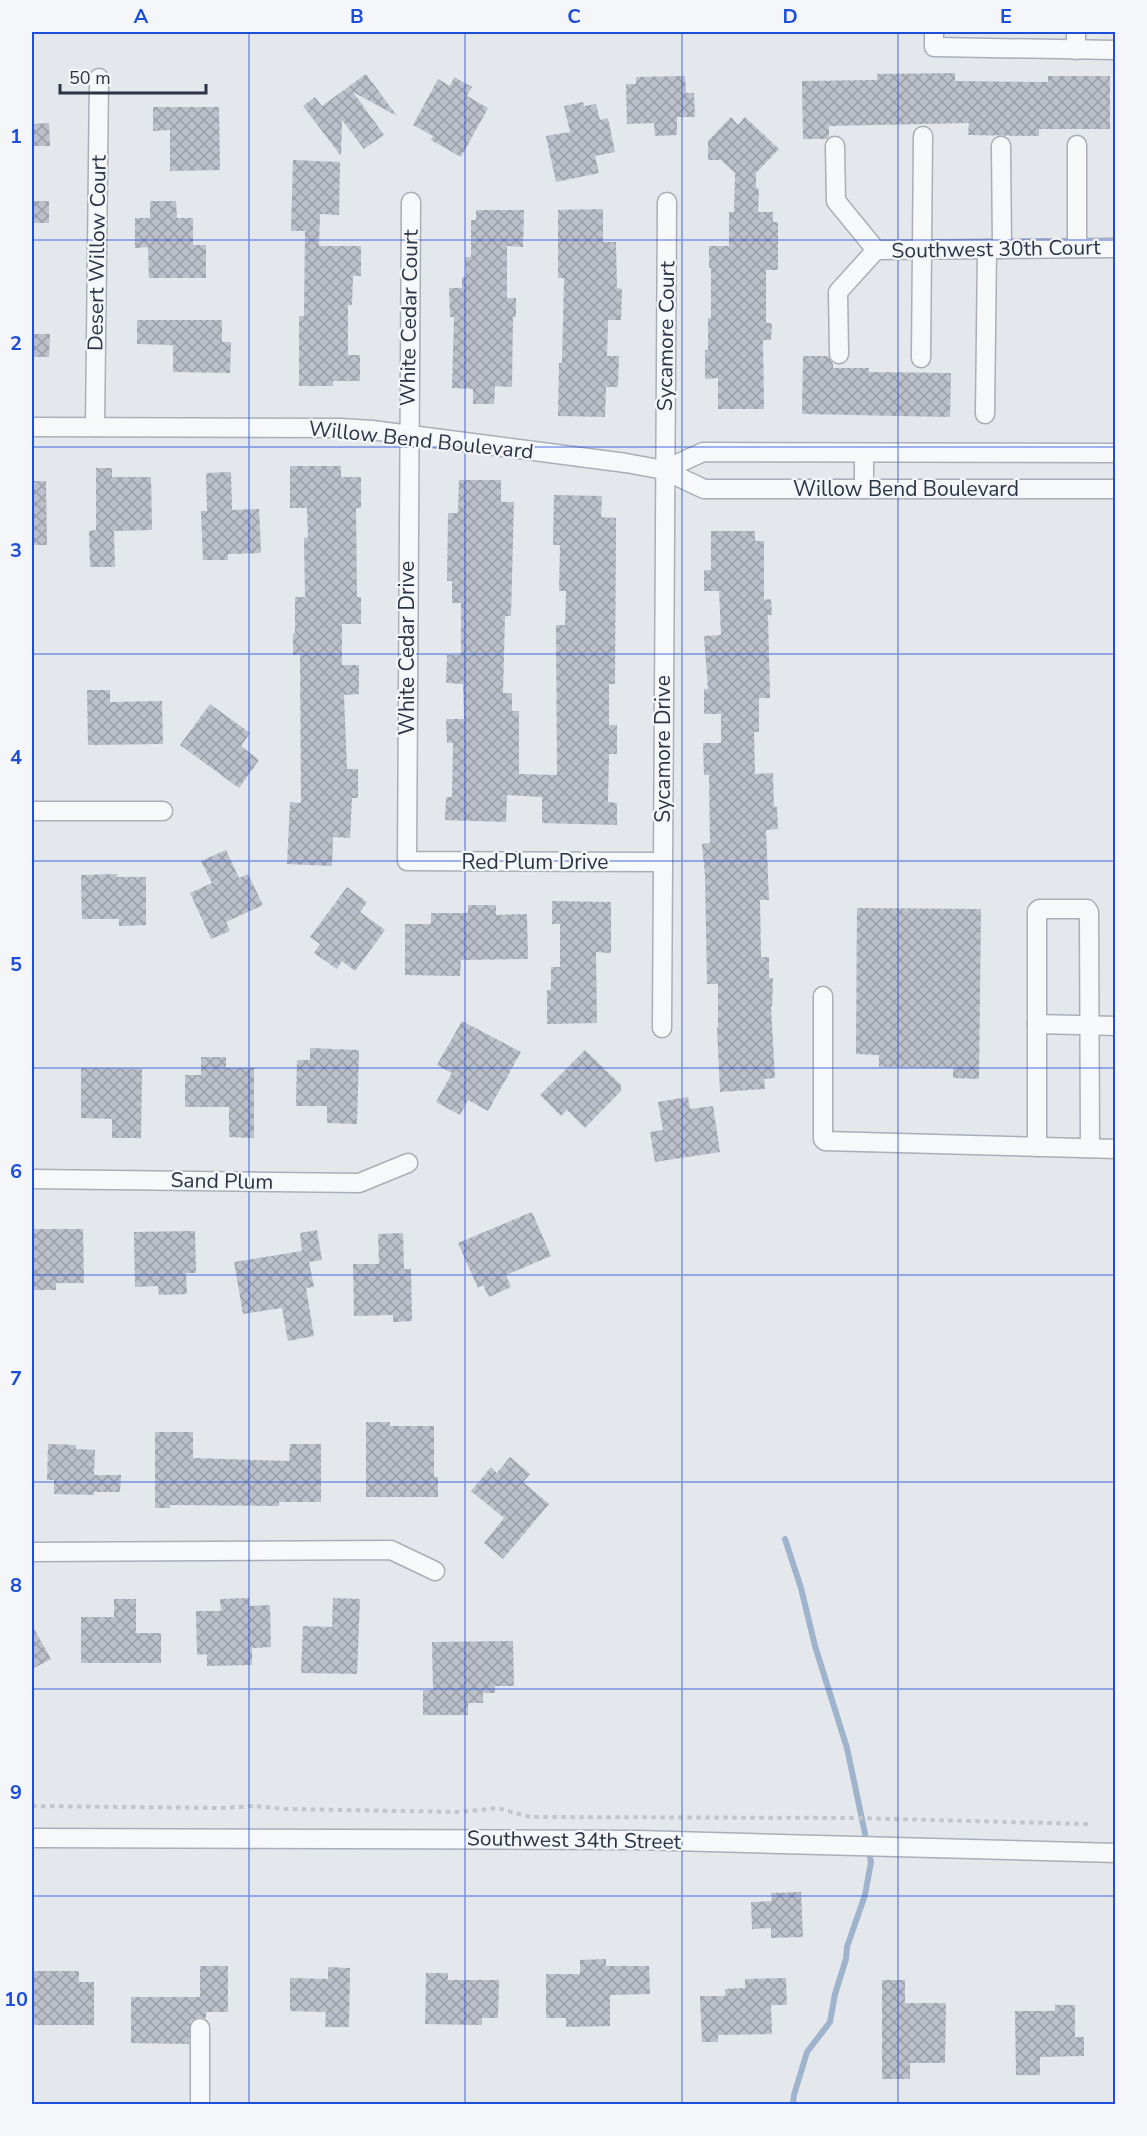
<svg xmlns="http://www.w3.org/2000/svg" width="1147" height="2136" font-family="'Nunito Sans',sans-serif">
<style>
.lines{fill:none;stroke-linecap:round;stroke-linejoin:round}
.stream{stroke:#9fb4cc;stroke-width:6}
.building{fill:url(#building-cross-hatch)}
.minor-casing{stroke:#a9aeb7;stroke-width:21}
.path{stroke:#c2c5cb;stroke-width:4;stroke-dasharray:4.5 4.5;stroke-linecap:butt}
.minor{stroke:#f7f8fa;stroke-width:18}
.grid{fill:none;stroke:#1d4ed8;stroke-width:1.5;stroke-opacity:0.55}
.labels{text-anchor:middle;stroke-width:4.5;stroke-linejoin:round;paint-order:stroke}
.street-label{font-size:21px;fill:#2b3445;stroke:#f4f6f9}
.neatline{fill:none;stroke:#1d4ed8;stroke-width:2}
.grid-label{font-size:20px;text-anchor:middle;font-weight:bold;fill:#1d4ed8}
</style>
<defs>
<pattern id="building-cross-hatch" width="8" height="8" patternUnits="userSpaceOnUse" patternTransform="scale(1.5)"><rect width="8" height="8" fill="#bbc0ca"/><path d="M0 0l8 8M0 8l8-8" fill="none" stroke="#989da6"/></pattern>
</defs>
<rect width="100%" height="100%" fill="#e4e7ec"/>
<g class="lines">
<polyline class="stream" points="785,1539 801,1588 815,1646 847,1748 871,1862 865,1895 847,1947 846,1959 835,1994 830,2022 807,2052 794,2095 793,2104"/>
</g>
<g class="building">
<polygon points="955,73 955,81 1048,82 1048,76 1110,76 1110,129 1039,129 1039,136 968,135 969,123 829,126 829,136 827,139 803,139 802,81 877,80 877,74"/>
<polygon points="366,74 397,116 353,92 384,135 364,149 342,120 341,156 303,106 315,97 322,106"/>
<polygon points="685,76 686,93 694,93 695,117 677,117 677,135 655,136 654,123 627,124 626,84 636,84 636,77"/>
<polygon points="454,77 472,87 467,96 488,108 461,157 431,140 433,136 413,125 438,79 450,86"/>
<polygon points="583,102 584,106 596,104 600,120 608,118 615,152 595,156 599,173 556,182 546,136 570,132 564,106"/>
<polygon points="153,107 219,107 220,170 170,171 170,130 153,131"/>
<polygon points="731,117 738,125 745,117 779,149 756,173 756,187 759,190 758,212 773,212 773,222 778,222 778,270 766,270 766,323 772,323 771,340 763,340 764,409 718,409 718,378 705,379 705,350 708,350 708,318 711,318 711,268 709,268 709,246 729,246 729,212 734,212 735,173 721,160 708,160 708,141"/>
<polygon points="49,123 50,146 32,146 32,124"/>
<polygon points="293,160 340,162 339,215 320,214 319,246 361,246 361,276 353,276 352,305 348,305 348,355 360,355 360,381 333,381 333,386 299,386 299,316 304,316 305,231 291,231"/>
<rect x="32" y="201" width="17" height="22"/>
<polygon points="150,201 176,201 177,218 193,218 193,245 206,245 206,278 149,278 148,247 135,248 135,218 150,218"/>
<polygon points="603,209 603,242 616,242 617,288 622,289 621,320 608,320 607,356 619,356 618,387 606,387 605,417 558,416 559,363 562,363 564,278 558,278 558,210"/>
<polygon points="476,210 524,210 523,247 507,246 507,298 516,298 516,317 513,317 512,387 495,386 494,404 473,404 473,389 452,388 454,317 450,317 449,288 462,288 462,277 466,277 465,257 471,257 471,220 476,220"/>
<polygon points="137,320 222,320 222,342 231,342 230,373 173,372 173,345 137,344"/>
<polygon points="32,334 50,334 49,357 32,357"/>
<polygon points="803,356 828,356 833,364 833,368 869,368 869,372 951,373 950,417 802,414"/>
<polygon points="290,466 341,466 341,477 361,477 361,508 356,508 357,597 361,597 361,624 342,624 342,665 359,665 359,694 344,695 347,769 358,769 358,798 352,798 350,838 333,837 332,866 287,864 290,802 301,803 300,655 293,655 293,633 295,633 295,597 305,597 304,538 308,537 307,508 290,508"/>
<polygon points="96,468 112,468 112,477 151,477 152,530 114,531 115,567 90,567 89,531 96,530"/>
<polygon points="231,472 232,510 259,509 261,553 228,554 228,560 203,560 201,511 207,511 206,473"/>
<polygon points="459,480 501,480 501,502 514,502 511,616 505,616 503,693 512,693 512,711 519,711 519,774 557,775 556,625 565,625 566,591 559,591 560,545 553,545 554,495 602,496 601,517 616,518 615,684 609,684 609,725 617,725 617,754 609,754 608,802 617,803 617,825 542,823 542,797 507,795 506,822 445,820 446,797 452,797 453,743 447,743 446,719 464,719 463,684 446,683 447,655 461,655 461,603 452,603 452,581 447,581 448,513 458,513"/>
<polygon points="32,481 46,481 47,545 32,545"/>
<polygon points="711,531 755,531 755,541 764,541 764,600 771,599 772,615 768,615 770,698 759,698 759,732 754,732 755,774 773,773 774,807 777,807 778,829 766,830 769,900 760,900 761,957 769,957 769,978 773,978 772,1007 771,1007 775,1078 764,1079 765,1089 720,1092 717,1027 718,1027 718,984 707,984 705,875 702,844 710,843 709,775 704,775 703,743 721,743 721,714 704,714 704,689 708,689 704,636 721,635 719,591 704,591 704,570 711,570"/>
<polygon points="87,690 110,690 110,702 162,701 163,744 88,745"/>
<polygon points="210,704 250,733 241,746 259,760 239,788 180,745"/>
<polygon points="226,850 239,878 248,874 263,905 226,922 230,931 211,939 190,893 212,883 201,861"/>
<polygon points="117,874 117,877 146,877 146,925 119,926 119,919 82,919 81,875"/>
<polygon points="347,887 367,902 360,912 385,930 355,971 342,961 337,969 314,953 320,944 310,937"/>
<polygon points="552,901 611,902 611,953 596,952 597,1023 547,1024 547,990 551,990 551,967 560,967 560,924 552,924"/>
<polygon points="468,905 496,905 496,915 527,914 528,959 461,960 460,976 405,975 405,924 431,924 431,913 468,913"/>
<polygon points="857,908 981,909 979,1079 953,1078 953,1068 879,1067 879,1055 856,1054"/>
<polygon points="462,1021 521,1052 488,1111 468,1100 460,1115 436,1102 452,1073 437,1065"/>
<polygon points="310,1048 359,1050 357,1124 327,1123 327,1106 296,1106 297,1060 310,1060"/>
<polygon points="585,1050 621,1085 621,1091 585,1128 567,1110 561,1116 540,1095"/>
<polygon points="201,1057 226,1057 226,1068 254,1068 254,1138 229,1137 229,1107 185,1107 185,1075 201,1075"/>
<polygon points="81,1068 142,1069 141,1138 112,1138 112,1119 81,1118"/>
<polygon points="688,1097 690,1109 713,1106 720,1152 655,1162 650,1132 663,1130 658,1102"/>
<polygon points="532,1212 551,1256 506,1275 511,1287 489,1297 483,1285 478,1288 458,1243"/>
<polygon points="32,1229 83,1229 84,1283 56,1283 56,1290 32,1290"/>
<polygon points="317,1230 322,1260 309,1262 314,1287 306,1288 314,1336 288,1341 282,1308 243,1314 234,1262 302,1251 300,1233"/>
<polygon points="195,1231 196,1273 186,1273 187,1294 159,1295 158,1286 135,1287 134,1232"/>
<polygon points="403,1233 404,1269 411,1269 412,1321 393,1322 393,1315 354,1316 353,1264 379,1264 378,1234"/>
<polygon points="366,1422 390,1422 390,1426 434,1426 434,1477 438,1477 438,1497 366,1497"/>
<polygon points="155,1432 193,1432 193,1458 289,1461 290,1444 321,1444 321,1502 279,1502 279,1506 170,1505 170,1508 155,1508"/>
<polygon points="48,1444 76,1445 76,1449 95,1450 94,1475 121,1475 120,1492 94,1492 94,1495 54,1494 54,1480 47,1480"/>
<polygon points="510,1457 530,1474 523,1482 549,1504 503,1559 484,1543 504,1518 471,1491 491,1467 497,1473"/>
<polygon points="249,1598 249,1606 270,1605 271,1647 252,1648 252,1665 207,1666 207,1654 197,1655 196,1611 221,1611 220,1599"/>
<polygon points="333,1598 360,1599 357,1674 301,1673 303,1626 332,1627"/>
<polygon points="114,1599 136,1599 136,1633 161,1633 161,1663 81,1663 81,1617 114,1617"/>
<polygon points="32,1625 51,1659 32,1669"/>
<polygon points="513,1641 514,1686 495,1686 495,1693 483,1693 483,1703 468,1703 468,1715 423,1715 423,1690 433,1690 432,1642"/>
<polygon points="801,1892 803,1937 771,1938 771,1928 752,1929 751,1902 772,1901 771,1893"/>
<polygon points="606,1959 606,1966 649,1966 650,1994 610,1995 610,2026 566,2027 566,2018 546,2018 546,1974 580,1974 580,1960"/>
<polygon points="200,1966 228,1966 228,2012 206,2012 206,2018 199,2017 191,2021 189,2044 131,2043 131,1997 200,1997"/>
<polygon points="328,1967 350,1968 349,2027 325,2027 326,2012 290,2011 290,1978 328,1979"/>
<polygon points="32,1971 79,1971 79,1982 94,1982 94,2025 32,2025"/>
<polygon points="426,1973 448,1973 448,1980 499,1980 498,2018 482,2018 482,2025 425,2024"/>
<polygon points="786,1978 787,2005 771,2005 772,2034 718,2035 718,2042 702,2042 700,1996 725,1996 725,1989 745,1988 745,1979"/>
<polygon points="882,1980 905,1980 905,2003 946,2003 945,2063 910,2063 910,2079 882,2079"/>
<polygon points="1055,2005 1075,2005 1075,2037 1084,2037 1084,2056 1040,2057 1040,2075 1016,2075 1015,2011 1055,2011"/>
</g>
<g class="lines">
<g class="minor-casing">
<g id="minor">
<polyline points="934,32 934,47 1116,50"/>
<polyline points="1076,32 1076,50"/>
<polyline points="1077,145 1077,248"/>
<polyline points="835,146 836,201 876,250"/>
<polyline points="1001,146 1002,249"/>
<polyline points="411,202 407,861 663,862"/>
<polyline points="876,250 1116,248"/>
<polyline points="839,354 838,292 876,250"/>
<polyline points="921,358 923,136"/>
<polyline points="985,414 987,249"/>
<polyline points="32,427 340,428 372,430 626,463 664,470 704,489 1116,489"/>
<polyline points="95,427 99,78"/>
<polyline points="864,454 864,489"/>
<polyline points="664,470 703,452 1116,453"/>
<polyline points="32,811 163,811"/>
<polyline points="823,996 823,1139 825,1141 1116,1149"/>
<polyline points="1037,1024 1116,1026"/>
<polyline points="662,1028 667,202"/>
<polyline points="1037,1147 1037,911 1039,909 1087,909 1089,912 1090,1148"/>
<polyline points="32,1179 359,1183 408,1163"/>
<polyline points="32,1552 391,1550 435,1571"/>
<polyline points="32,1838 637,1840 1116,1853"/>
<polyline points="200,2104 200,2028"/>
</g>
</g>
<polyline class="path" points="32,1806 221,1808 254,1806 286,1809 460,1812 498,1808 530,1817 854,1818 1088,1824"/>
<use href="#minor" class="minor"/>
</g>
<path class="grid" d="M249,32V2104M465,32V2104M682,32V2104M898,32V2104M32,240H1116M32,447H1116M32,654H1116M32,861H1116M32,1068H1116M32,1275H1116M32,1482H1116M32,1689H1116M32,1896H1116"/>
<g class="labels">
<g class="street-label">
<text transform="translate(996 249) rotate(-1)" y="7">Southwest 30th Court</text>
<text transform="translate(97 253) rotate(-89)" y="7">Desert Willow Court</text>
<text transform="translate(409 318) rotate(-89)" y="7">White Cedar Court</text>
<text transform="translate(666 336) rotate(-89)" y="7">Sycamore Court</text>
<text transform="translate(421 440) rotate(6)" y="7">Willow Bend Boulevard</text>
<text x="906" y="496">Willow Bend Boulevard</text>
<text transform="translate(407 648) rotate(-90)" y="7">White Cedar Drive</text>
<text transform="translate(663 749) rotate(-90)" y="7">Sycamore Drive</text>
<text x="535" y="869">Red Plum Drive</text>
<text transform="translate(222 1181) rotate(1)" y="7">Sand Plum</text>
<text transform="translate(574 1840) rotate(1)" y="7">Southwest 34th Street</text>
</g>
</g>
<rect width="1147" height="2136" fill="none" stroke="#f4f6f9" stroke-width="66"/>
<path d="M60 84v9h146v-9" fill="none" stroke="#2b3445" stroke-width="3"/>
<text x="69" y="84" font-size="18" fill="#2b3445" stroke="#f4f6f9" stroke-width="4.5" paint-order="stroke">50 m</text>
<rect x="33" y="33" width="1081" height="2070" class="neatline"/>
<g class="grid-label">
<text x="141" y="23">A</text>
<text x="357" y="23">B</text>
<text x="574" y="23">C</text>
<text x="790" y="23">D</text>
<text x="1006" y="23">E</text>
<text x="16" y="143">1</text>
<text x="16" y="350">2</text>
<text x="16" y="557">3</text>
<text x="16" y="764">4</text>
<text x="16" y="971">5</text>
<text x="16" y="1178">6</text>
<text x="16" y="1385">7</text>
<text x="16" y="1592">8</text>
<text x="16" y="1799">9</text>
<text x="16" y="2006">10</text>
</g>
</svg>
